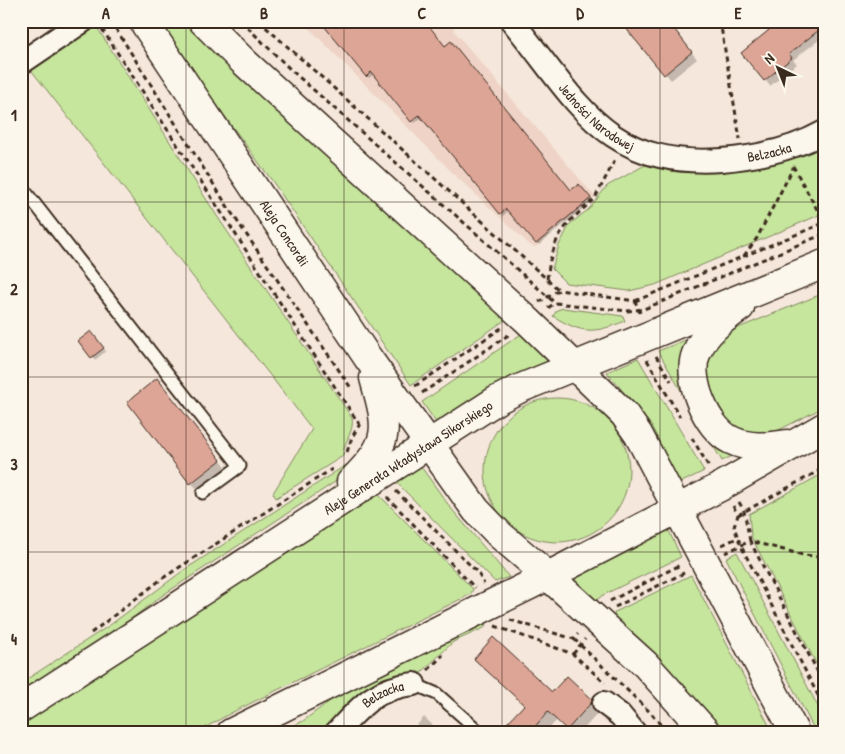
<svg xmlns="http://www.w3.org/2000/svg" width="845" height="754" font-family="'Patrick Hand',sans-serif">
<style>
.built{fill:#eed3c6}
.green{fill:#c6e59d;stroke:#80885e}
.shadow{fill:#0003}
.building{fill:#dda596;stroke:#3b2a1e}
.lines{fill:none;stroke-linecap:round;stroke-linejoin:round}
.lane-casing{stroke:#3b2a1e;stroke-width:15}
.street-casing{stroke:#3b2a1e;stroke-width:26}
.secondary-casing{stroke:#3b2a1e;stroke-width:31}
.path{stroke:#3b2a1e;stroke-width:3;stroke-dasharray:5 4;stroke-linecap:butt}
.lane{stroke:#fbf7ec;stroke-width:11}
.street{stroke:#fbf7ec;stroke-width:22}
.secondary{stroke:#fbf7ec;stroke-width:28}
.grid{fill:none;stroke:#3b2a1e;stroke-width:1;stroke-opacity:0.55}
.labels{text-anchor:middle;stroke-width:4;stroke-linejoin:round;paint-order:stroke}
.street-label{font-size:14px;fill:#3b2a1e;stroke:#fbf7ec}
.neatline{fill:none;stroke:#3b2a1e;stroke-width:2}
.grid-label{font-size:16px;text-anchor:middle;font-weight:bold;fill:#3b2a1e}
</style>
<rect width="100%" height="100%" fill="#f5e7db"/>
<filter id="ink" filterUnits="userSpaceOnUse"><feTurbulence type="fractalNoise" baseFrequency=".02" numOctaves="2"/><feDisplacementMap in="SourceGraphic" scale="10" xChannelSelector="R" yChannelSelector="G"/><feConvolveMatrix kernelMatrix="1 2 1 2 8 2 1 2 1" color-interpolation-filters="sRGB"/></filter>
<g filter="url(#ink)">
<polygon class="built" points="302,21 452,21 455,32 595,197 535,247 530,245 458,178"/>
<g class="green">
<path d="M93,21L217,216L352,418C355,431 343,442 343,456L276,498L273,493L312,429L28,66Z"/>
<polygon points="155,21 189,21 246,81 508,318 411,385 273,182"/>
<polygon points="824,145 824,213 655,285 629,291 566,283 552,269 559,245 570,224 589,209 607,186 645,165 682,172 733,168 770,164 808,154"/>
<polygon points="824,293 824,407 769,435 741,435 710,401 702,361 726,333"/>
<path d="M563,308L623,316L625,321C593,334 582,334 553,316L557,310Z"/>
<polygon points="524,332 553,359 510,380 437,424 422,402"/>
<polygon points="698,335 686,360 740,452 722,461 658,351"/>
<polygon points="638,358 704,471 680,483 649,423 607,372"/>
<circle cx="557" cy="470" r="72"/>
<polygon points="349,463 354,468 338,480 163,595 103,640 21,695 21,683 110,625 184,570"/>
<polygon points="419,464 450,507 509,577 495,582 393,479"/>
<polygon points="824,473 824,552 820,554 824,558 824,679 751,536 749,514"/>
<polygon points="375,491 473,589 471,594 231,713 196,733 21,733 21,720"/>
<polygon points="668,529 681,557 603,595 594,602 568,580"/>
<polygon points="737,552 824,718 824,733 816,733 730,566 726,558"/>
<polygon points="691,575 773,733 720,733 712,721 613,618 615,612"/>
<path d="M488,620L484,628L453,642L421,673C379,667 347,705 322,733H279L303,721L338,695Z"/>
</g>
<g class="shadow">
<polygon points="322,21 572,191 579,185 592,201 539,245 509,210 503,216 501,213 422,117 415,123 374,74 369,78 366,76"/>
<polygon points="622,21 667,21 697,59 671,80"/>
<polygon points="824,21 824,36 793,60 797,64 770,86 743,53"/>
<polygon points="93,335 106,351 95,360 80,341"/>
<polygon points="157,380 228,469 200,491 191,483"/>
<polygon points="552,693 591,700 600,708 599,712 580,733 571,733 557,720 545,733 518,733"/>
<polygon points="424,717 441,733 410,733"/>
</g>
<g class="building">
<polygon points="320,21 425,21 445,46 451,41 571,190 579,184 591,198 536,244 506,209 500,214 419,115 411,122 371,72 366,77"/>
<polygon points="620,21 668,21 692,52 664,75"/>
<polygon points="763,21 824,21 824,26 789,54 792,58 764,81 741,53 769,30"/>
<polygon points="91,331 104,348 91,358 78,341"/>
<polygon points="157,378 221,460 190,484 127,402"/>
<polygon points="493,637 552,692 567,676 592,699 591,703 567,730 548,712 529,733 517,733 507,723 524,705 474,659"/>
</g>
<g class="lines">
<g class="lane-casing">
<g id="lane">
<polyline points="21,186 240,466 203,493"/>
<polyline points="414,684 437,694 481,733"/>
</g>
</g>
<g class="street-casing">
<g id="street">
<path id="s1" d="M512,21C578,101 604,168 722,160C758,157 792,150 824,132"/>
<polyline points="21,63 83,21"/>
<polyline points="604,703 620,715 635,733"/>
<path id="s2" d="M336,733C361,706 375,688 414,684"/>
</g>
</g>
<g class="secondary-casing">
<g id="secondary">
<path id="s3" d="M143,21L368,358L476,510L500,535L548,576L645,664L707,733"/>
<polyline points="203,21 243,61 528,321 624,414 638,434 795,733"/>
<path d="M740,307C723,319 704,333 696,354C686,379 707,429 731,440C749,449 768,447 787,444"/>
<path d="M351,482C391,442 389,431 374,378"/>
<path id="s4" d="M21,708L497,400L521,388L824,264"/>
<polyline points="231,733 548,576 720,487 824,427"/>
</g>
</g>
<g class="path">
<polyline points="111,21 231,212 351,388"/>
<polyline points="241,21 291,70 555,303"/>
<polyline points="259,21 559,290"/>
<polyline points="720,21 740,139"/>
<polyline points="102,29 359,424"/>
<polyline points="793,166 824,222"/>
<polyline points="744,256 757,238 793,168"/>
<polyline points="547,279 550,260 558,237 570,221 595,198 615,160"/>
<polyline points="635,301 824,223"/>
<polyline points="539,302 559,290 635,301 641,315"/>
<polyline points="548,308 555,303 627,311 644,309 824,234"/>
<polyline points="656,356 671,381"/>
<polyline points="647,360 680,417"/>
<polyline points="415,386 503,327"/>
<polyline points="422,393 510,334"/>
<polyline points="692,438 709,467"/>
<polyline points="347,452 352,437 360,424"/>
<polyline points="396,491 478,573 484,584"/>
<polyline points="387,497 475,588"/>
<polyline points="739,502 744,511 750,541 803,555 824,557"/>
<polyline points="733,506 738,515 734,527 741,546 824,707"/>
<polyline points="738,515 824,468"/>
<polyline points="722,545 737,538"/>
<polyline points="725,553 750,541 824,684"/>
<polyline points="610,601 682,564"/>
<polyline points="615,607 686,572"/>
<polyline points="510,620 574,639 578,634"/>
<polyline points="495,626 573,654 605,683"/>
<polyline points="91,633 163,578 332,469"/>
<polyline points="574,639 652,714 667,733"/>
<polyline points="573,654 585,639"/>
<polyline points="428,670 443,655"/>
</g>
<use href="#lane" class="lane"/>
<use href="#street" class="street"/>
<use href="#secondary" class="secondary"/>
</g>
</g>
<path class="grid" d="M186,21V733M344,21V733M502,21V733M660,21V733M21,202H824M21,377H824M21,552H824"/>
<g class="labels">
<g class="street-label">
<text dy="5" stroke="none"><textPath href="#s1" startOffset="129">Jedności Narodowej</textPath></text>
<text dy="5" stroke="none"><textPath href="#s1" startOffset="315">Belzacka</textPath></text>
<text dy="5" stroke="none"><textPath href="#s3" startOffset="255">Aleja Concordii</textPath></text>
<text dy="5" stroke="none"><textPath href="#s4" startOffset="461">Aleje Generała Władysława Sikorskiego</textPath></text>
<text dy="5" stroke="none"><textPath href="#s2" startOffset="62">Belzacka</textPath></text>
</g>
</g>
<rect width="845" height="754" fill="none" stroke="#fbf7ec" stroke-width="55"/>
<g transform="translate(778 68) rotate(317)" stroke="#fbf7ec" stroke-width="4" paint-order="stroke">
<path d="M0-4L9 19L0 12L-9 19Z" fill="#3b2a1e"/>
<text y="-8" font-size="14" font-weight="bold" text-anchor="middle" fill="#3b2a1e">N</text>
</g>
<rect x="28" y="28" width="790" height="698" class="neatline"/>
<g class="grid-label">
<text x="106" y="19">A</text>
<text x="264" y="19">B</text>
<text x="422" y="19">C</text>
<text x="580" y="19">D</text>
<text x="738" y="19">E</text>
<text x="14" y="121">1</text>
<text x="14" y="295">2</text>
<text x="14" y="470">3</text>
<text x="14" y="645">4</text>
</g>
</svg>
